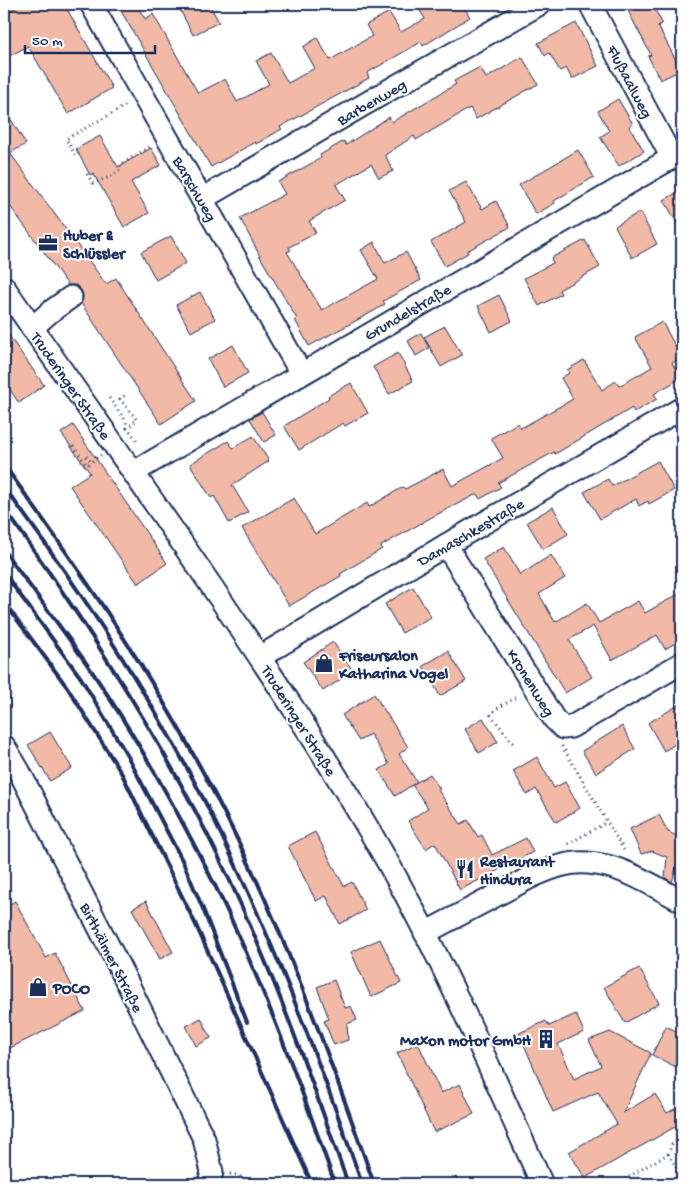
<svg xmlns="http://www.w3.org/2000/svg" width="686" height="1188" font-family="'Gochi Hand',sans-serif">
<style>
.building{fill:#f1b9a6;stroke:#1b2f5e}
.lines{fill:none;stroke-linecap:round;stroke-linejoin:round}
.minor-casing{stroke:#1b2f5e;stroke-width:25}
.path{stroke:#1b2f5e;stroke-width:3;stroke-dasharray:1 4;stroke-linecap:butt}
.minor{stroke:#fff;stroke-width:21}
.rail{stroke:#1b2f5e;stroke-width:4}
.labels{text-anchor:middle;stroke-width:4;stroke-linejoin:round;paint-order:stroke}
.street-label{font-size:16px;fill:#1b2f5e;stroke:#fff}
.poi-label{font-size:16px;font-weight:bold;fill:#1b2f5e;stroke:#fff;text-anchor:start}
</style>
<rect width="100%" height="100%" fill="#fff"/>
<filter id="ink" filterUnits="userSpaceOnUse"><feTurbulence type="fractalNoise" baseFrequency=".02" numOctaves="2"/><feDisplacementMap in="SourceGraphic" scale="10" xChannelSelector="R" yChannelSelector="G"/><feConvolveMatrix kernelMatrix="1 2 1 2 8 2 1 2 1" color-interpolation-filters="sRGB"/></filter>
<g filter="url(#ink)">
<g class="building">
<polygon points="22,4 64,4 112,88 68,114 28,46 4,59 4,14"/>
<polygon points="117,4 136,4 145,19 153,14 198,93 225,79 237,102 269,84 256,61 271,53 288,83 315,68 303,47 317,38 330,60 372,36 366,25 389,12 401,32 425,19 416,4 462,4 470,17 423,46 421,42 367,73 369,78 280,127 282,129 256,144 255,142 211,167"/>
<polygon points="177,4 209,4 219,22 193,35"/>
<polygon points="641,4 652,4 662,23 658,26 681,70 660,80 648,56 651,55 628,11"/>
<polygon points="576,23 598,66 572,79 566,68 560,71 549,53 545,56 538,43"/>
<polygon points="522,57 538,84 476,119 470,108 416,140 414,136 385,155 393,171 379,178 371,164 336,185 345,200 309,221 316,233 289,247 291,250 287,252 322,310 378,279 361,250 374,242 385,263 406,252 421,280 383,301 385,304 374,311 309,346 295,320 297,319 262,260 240,218 285,194 278,182 321,158 320,155 344,141 346,145 389,117 392,122 456,84 454,81 480,67 486,78"/>
<polygon points="618,99 633,124 629,126 644,151 619,166 600,137 609,131 598,111"/>
<polygon points="4,108 26,144 10,153 106,284 116,278 196,401 161,424 81,303 83,296 81,290 76,285 68,285 4,198"/>
<polygon points="100,136 118,167 151,148 161,165 131,182 149,213 124,227 93,173 90,175 76,149"/>
<polygon points="578,150 594,177 554,201 555,203 536,214 519,185"/>
<polygon points="466,182 482,209 496,201 510,227 467,251 468,253 445,266 431,242 466,222 449,191"/>
<polygon points="682,190 682,232 664,200"/>
<polygon points="640,212 657,244 632,258 615,226"/>
<polygon points="171,236 186,263 156,280 141,252"/>
<polygon points="585,240 600,267 559,290 561,294 539,306 524,278 553,263 551,258"/>
<polygon points="200,292 215,319 191,332 176,305"/>
<polygon points="499,295 512,321 491,332 478,306"/>
<polygon points="662,322 682,358 672,363 681,378 654,394 657,399 634,412 632,408 555,454 554,452 498,483 501,487 480,499 477,494 432,517 381,546 382,549 340,574 341,576 289,606 242,528 294,498 315,534 367,503 369,507 403,487 405,489 443,469 452,486 503,458 491,438 518,423 521,428 573,399 561,378 569,373 567,370 584,360 602,390 616,381 619,386 652,367 635,337"/>
<polygon points="445,326 462,355 441,367 424,337"/>
<polygon points="4,329 44,385 19,403 4,381"/>
<polygon points="421,333 429,348 416,356 408,341"/>
<polygon points="233,345 248,373 223,387 208,359"/>
<polygon points="398,353 413,381 389,394 373,367"/>
<polygon points="351,383 368,413 345,426 343,423 299,450 284,426 329,398 328,396"/>
<polygon points="262,412 276,435 264,442 250,419"/>
<polygon points="73,425 167,563 138,584 70,486 90,473 61,433"/>
<polygon points="253,436 269,461 232,485 248,512 229,523 214,496 211,498 190,464 228,441 233,448"/>
<polygon points="658,461 674,490 649,504 648,501 639,506 636,499 600,519 584,492 608,479 612,486"/>
<polygon points="553,507 568,534 543,549 527,522"/>
<polygon points="504,547 520,575 551,555 565,578 539,594 555,622 587,603 599,623 638,601 645,613 682,592 682,639 665,649 657,635 612,660 593,626 569,640 592,677 565,693 483,559"/>
<polygon points="413,587 431,617 402,633 385,604"/>
<polygon points="333,642 353,671 323,691 303,662"/>
<polygon points="448,651 466,681 440,696 423,666"/>
<polygon points="374,694 408,747 399,754 417,782 395,796 379,770 389,764 370,734 359,741 342,715"/>
<polygon points="682,703 682,740 664,751 648,723"/>
<polygon points="483,718 498,742 479,753 465,729"/>
<polygon points="622,726 635,749 596,773 582,751"/>
<polygon points="50,732 72,768 50,781 28,745"/>
<polygon points="537,757 554,788 565,782 580,808 556,822 536,789 527,795 513,771"/>
<polygon points="430,774 440,789 438,790 461,824 468,820 478,837 482,835 492,855 526,838 533,852 460,890 435,843 426,849 408,821 428,808 412,785"/>
<polygon points="659,815 668,832 682,838 682,865 678,862 672,882 665,878 667,857 652,851 641,854 630,829"/>
<polygon points="315,832 344,886 352,882 366,910 340,924 326,896 316,901 288,846"/>
<polygon points="15,901 46,958 55,953 85,1011 4,1051 4,907"/>
<polygon points="146,901 173,952 160,959 132,909"/>
<polygon points="380,939 401,983 371,997 351,952"/>
<polygon points="639,968 659,1003 625,1023 604,987"/>
<polygon points="334,980 345,1008 351,1006 357,1020 347,1024 348,1040 334,1045 324,1021 329,1019 317,987"/>
<polygon points="576,1014 584,1032 558,1044 574,1079 601,1066 589,1040 610,1032 651,1053 623,1113 655,1094 667,1113 682,1105 682,1123 585,1178 569,1152 617,1124 598,1092 553,1112 519,1033 546,1021 549,1026"/>
<polygon points="201,1018 211,1038 196,1046 186,1026"/>
<polygon points="666,1026 682,1034 682,1070 652,1055"/>
<polygon points="418,1043 441,1093 460,1084 474,1114 434,1132 397,1053"/>
</g>
<g class="lines">
<g class="minor-casing">
<g id="minor">
<polyline points="91,4 301,373"/>
<polyline points="590,4 672,158"/>
<polyline points="202,199 396,86 540,4"/>
<path d="M4,287C69,381 135,474 199,568C265,664 330,761 387,861C446,966 493,1075 542,1184"/>
<polyline points="32,328 50,312 71,297"/>
<polyline points="134,472 682,152"/>
<polyline points="446,545 554,719 563,728 571,727 682,663"/>
<polyline points="260,657 446,545 682,408"/>
<polyline points="4,746 19,771 127,982 204,1139 212,1172 209,1184"/>
<path d="M425,933L531,877C549,869 568,861 588,863C622,865 653,886 682,901"/>
</g>
</g>
<g class="path">
<polyline points="79,154 76,156 66,139 127,105"/>
<path d="M87,174L93,183C103,179 114,177 121,169L120,165L151,146"/>
<polyline points="109,398 126,421 127,428 137,420 120,399 127,394"/>
<polyline points="130,431 138,442"/>
<polyline points="73,446 87,465 101,455"/>
<polyline points="86,456 91,462"/>
<polyline points="513,743 491,715 495,710 518,696"/>
<polyline points="562,746 625,852"/>
<polyline points="568,844 607,822"/>
<polyline points="668,1154 682,1176"/>
<polyline points="230,1174 237,1175 255,1184"/>
<polyline points="616,1184 668,1154 672,1144 682,1137"/>
</g>
<use href="#minor" class="minor"/>
<g class="rail">
<path d="M4,465C81,571 155,678 215,795C280,919 328,1052 374,1184"/>
<path d="M4,487C78,586 147,690 204,800C267,924 317,1054 362,1184"/>
<path d="M4,508C84,620 160,736 220,860C271,965 310,1075 348,1184"/>
<path d="M4,551C33,590 63,630 91,670C131,729 167,792 200,856C255,961 296,1073 335,1184"/>
<polyline points="4,573 81,678 127,755 183,862 203,909 247,1022"/>
<polyline points="4,602 67,687 122,774 195,923 312,1184"/>
</g>
</g>
</g>
<defs>
<g id="office-bare" transform="scale(1.5)"><path d="M-6-3h4V-5.5h4V-3h4V5H-6ZM-1-4.5V-3h2v-1.5ZM-6 0V1H6V0Z" fill="#1b2f5e" stroke="#fff" stroke-width="2.5" paint-order="stroke"/></g>
<g id="shop-bare" transform="scale(1.5)"><path d="M-5-2.5h2.3a2.7 3.5 0 0 1 5.4 0H5L5.5 6h-11ZM-1.5-2.5h3a1.5 2.3 0 0 0-3 0Z" fill="#1b2f5e" stroke="#fff" stroke-width="2.5" paint-order="stroke"/></g>
<g id="restaurant-bare" transform="scale(1.5)"><path d="M-5-6h1v4h1v-4h1v4h1v-4h1v5L-1.5 .5V6h-2V.5L-5-1ZM5-6V6H3V1.5H1.5Q1.5-4 5-6Z" fill="#1b2f5e" stroke="#fff" stroke-width="2.5" paint-order="stroke"/></g>
<g id="building-bare" transform="scale(1.5)"><path d="M-4-6H4V6H1V3H-1V6H-4ZM-2.5-4.3h1.7v1.8h-1.7ZM.8-4.3h1.7v1.8H.8ZM-2.5-1h1.7V.8h-1.7ZM.8-1h1.7V.8H.8Z" fill="#1b2f5e" stroke="#fff" stroke-width="2.5" paint-order="stroke"/></g>
</defs>
<g fill-rule="evenodd">
<use href="#office-bare" x="48" y="243"/>
<use href="#shop-bare" x="324" y="663"/>
<use href="#restaurant-bare" x="465" y="869"/>
<use href="#shop-bare" x="38" y="987"/>
<use href="#building-bare" x="546" y="1039"/>
</g>
<g class="labels">
<g class="street-label">
<text transform="translate(631 81) rotate(62)" y="6">Flußaalweg</text>
<text transform="translate(371 101) rotate(-30)" y="6">Barbenweg</text>
<text transform="translate(196 188) rotate(60)" y="6">Barschweg</text>
<text transform="translate(407 311) rotate(-30)" y="6">Grundelstraße</text>
<text transform="translate(72 385) rotate(55)" y="6">Truderinger Straße</text>
<text transform="translate(470 531) rotate(-30)" y="6">Damaschkestraße</text>
<text transform="translate(532 682) rotate(58)" y="6">Kronenweg</text>
<text transform="translate(300 720) rotate(58)" y="6">Truderinger Straße</text>
<text transform="translate(113 957) rotate(63)" y="6">Birthälmer Straße</text>
</g>
<g class="poi-label">
<text x="63" y="240">Huber &amp;<tspan x="63" dy="18">Schlüssler</tspan></text>
<text x="339" y="660">Friseursalon<tspan x="339" dy="18">Katharina Vogel</tspan></text>
<text x="480" y="866">Restaurant<tspan x="480" dy="18">Hindura</tspan></text>
<text x="53" y="993">POCO</text>
<text x="531" y="1045" text-anchor="end">Maxon motor GmbH</text>
</g>
</g>
<rect width="686" height="1188" fill="none" stroke="#fff" stroke-width="20"/>
<rect x="10" y="10" width="666" height="1168" fill="none" stroke="#1b2f5e" stroke-width="2" filter="url(#ink)"/>
<path d="M25 45v8h130v-8" fill="none" stroke="#1b2f5e" stroke-width="2.5"/>
<text x="32" y="45" font-size="15" fill="#1b2f5e" stroke="#ffffff" stroke-width="4" paint-order="stroke">50 m</text>
</svg>
